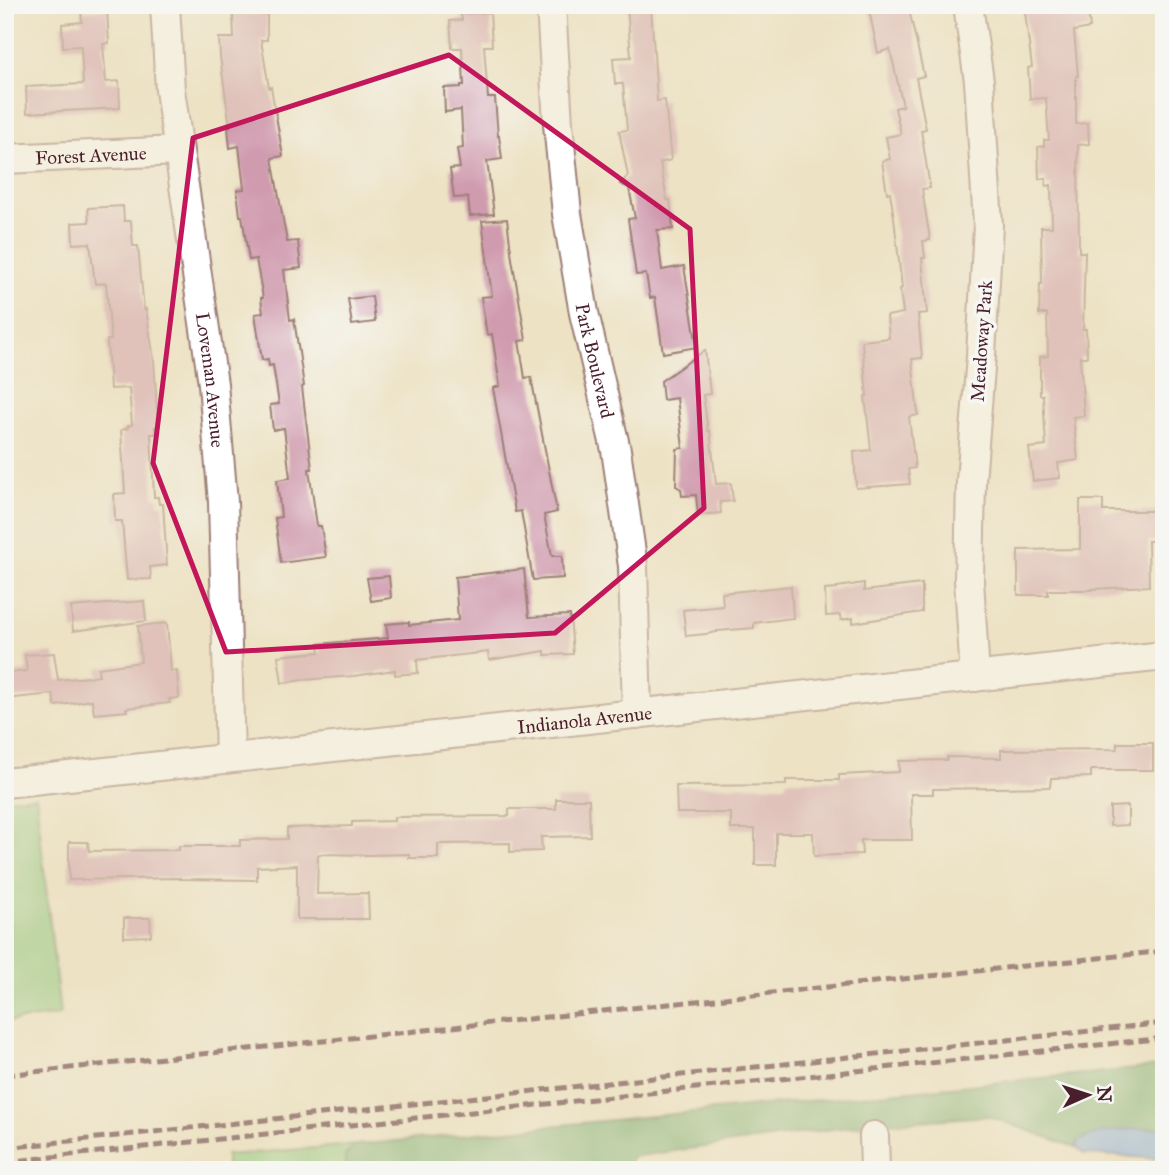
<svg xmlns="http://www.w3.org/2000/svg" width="1169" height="1175" font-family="'IM FELL Great Primer',serif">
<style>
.green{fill:#8ac77d;stroke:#6a7354;stroke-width:2}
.forest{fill:#6fac6c;stroke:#5c664c;stroke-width:2}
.water{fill:#77a7e1;stroke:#606386;stroke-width:2}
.building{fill:#d09baf}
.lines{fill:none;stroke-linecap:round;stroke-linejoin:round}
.minor-casing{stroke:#9c8078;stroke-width:32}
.minor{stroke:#fff;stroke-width:28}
.rail{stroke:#4a1f2b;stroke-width:5;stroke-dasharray:10 5;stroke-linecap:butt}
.marked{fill:none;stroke:#c2185b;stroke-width:5;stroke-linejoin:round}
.labels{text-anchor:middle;stroke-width:7;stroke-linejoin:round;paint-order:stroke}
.street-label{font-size:19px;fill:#4a1f2b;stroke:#f6f6f2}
</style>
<rect width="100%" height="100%" fill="#f6f6f2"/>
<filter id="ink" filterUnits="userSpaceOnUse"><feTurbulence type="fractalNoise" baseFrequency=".0143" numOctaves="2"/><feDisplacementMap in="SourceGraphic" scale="14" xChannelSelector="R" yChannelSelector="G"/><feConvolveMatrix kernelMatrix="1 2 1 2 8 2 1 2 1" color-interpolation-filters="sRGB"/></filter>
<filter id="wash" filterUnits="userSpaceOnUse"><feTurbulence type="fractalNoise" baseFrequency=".00686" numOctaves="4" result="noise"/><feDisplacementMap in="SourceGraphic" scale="28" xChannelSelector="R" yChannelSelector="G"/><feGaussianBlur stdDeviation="1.57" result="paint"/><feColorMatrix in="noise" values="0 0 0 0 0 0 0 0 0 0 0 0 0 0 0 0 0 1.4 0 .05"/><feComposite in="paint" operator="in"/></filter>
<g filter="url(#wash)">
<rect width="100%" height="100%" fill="#ede2c4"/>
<g class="green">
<polygon points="36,796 60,1015 5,1022 5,799"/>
<polygon points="356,1145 345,1156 345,1170 226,1170 226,1155"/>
</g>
<polygon class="forest" points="1164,1066 1164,1128 1122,1130 1077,1142 1077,1148 988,1116 862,1125 631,1157 631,1170 345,1170 345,1156 356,1145"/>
<path class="water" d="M1164,1128V1159L1084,1154L1077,1148V1142C1102,1128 1135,1129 1164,1128Z"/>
<g id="blocks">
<g class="building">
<polygon points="627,5 651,5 657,101 665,100 671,160 660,163 667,200 670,200 673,229 657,230 662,270 684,266 697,347 663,353 655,297 650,298 646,274 636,275 628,219 635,218 629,188 620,184 628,176 619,131 627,130 623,84 615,84 613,58 631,57"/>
<polygon points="868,5 908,5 924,76 916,78 926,129 921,130 930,188 922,189 930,240 923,241 925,258 922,258 927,313 918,314 922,358 912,359 918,415 909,417 915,468 908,469 910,484 856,488 854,452 871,450 865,396 867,396 862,341 889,338 887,316 903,313 900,289 902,288 894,218 890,192 887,193 882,161 890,159 886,137 901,134 895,108 903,106 890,49 878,53"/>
<polygon points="1024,5 1070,5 1071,12 1088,10 1090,28 1074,31 1078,76 1076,77 1076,124 1088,123 1089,144 1078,145 1079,252 1085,252 1083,329 1086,329 1087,357 1080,357 1084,416 1073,417 1078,460 1058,463 1060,478 1033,481 1029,448 1046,446 1043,395 1040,395 1040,357 1048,356 1047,314 1039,314 1040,284 1042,284 1041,227 1052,227 1051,185 1046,186 1046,178 1039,179 1038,147 1044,146 1044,140 1049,140 1046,98 1030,99 1028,68 1032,67"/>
<polygon points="107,9 109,43 103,44 106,82 119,81 120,108 27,113 26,87 83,84 81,46 63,47 62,24 82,22 81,11"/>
<polygon points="490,12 492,46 484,46 488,98 495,98 498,136 499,136 502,159 487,161 494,214 470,216 468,197 454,198 450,169 460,168 457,149 463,148 461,110 445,112 444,88 461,87 461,85 464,85 462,48 452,48 450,21 462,20 461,14"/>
<polygon points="267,14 267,40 261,40 269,88 271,87 283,156 272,158 287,242 298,241 301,268 284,270 290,320 294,319 304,386 302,387 312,469 309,469 317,526 321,526 326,557 281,563 275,518 281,517 277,480 290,478 284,428 273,430 270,405 279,404 273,365 269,366 268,359 262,360 255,314 263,313 261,298 263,298 256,259 249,260 242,216 240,216 237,190 244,189 239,146 230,148 228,127 230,127 220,57 219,38 234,38 233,15"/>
<polygon points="123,206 124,221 131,221 133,246 138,246 144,310 146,309 154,360 158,427 155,427 155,434 151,434 154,497 158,497 159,504 163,504 167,565 150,567 151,579 127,580 122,521 115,521 114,494 125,493 121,430 128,428 128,426 132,425 129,388 110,389 107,340 111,340 106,283 95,284 90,243 73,244 72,223 89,222 88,208"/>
<polygon points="507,219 512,259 526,340 519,341 525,378 531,377 557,512 544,515 552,556 562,556 563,578 533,580 521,511 515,512 493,388 500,386 492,334 487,335 481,297 492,296 482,221"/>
<polygon points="372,296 375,322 352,325 348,299"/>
<polygon points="705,350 710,394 703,395 708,431 710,431 716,484 731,483 733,501 720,502 721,513 698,515 696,495 682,496 681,489 676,486 677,449 683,448 677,398 663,400 661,381"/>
<polygon points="1080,500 1103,500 1103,511 1158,511 1158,541 1148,541 1149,586 1092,589 1092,590 1048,590 1048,595 1018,595 1018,550 1080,549"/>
<polygon points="524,569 529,617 570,615 573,654 545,655 545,651 489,660 488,652 417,660 418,673 395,675 395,670 354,676 302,680 282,683 278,656 320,652 319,644 388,638 386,624 409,622 409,625 458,620 455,577"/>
<polygon points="389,576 391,598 371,601 367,578"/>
<polygon points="864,583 864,591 922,584 922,612 853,623 853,618 841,620 840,615 826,616 825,590 837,589 837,587"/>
<polygon points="791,586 793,618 754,623 754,628 717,631 717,632 706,634 686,636 683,610 723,606 722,593"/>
<polygon points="144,601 146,621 73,631 71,607"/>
<polygon points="167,623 171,671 177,671 179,698 169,699 170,703 126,708 127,711 94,714 92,700 55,706 53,694 5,699 5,673 27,671 25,655 54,653 58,680 99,676 98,668 141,662 138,626"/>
<polygon points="1117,743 1153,743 1153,770 1091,770 1091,777 1051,778 1050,787 933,789 933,794 911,794 912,840 861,840 862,854 814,856 813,833 776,833 776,865 755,865 755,829 731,829 731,813 677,813 676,786 786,785 786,780 839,780 839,775 899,772 899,761 947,760 947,757 1001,758 1001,750 1117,749"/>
<polygon points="556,799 589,799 590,836 541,837 542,851 510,852 510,843 438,844 438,858 409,858 409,854 370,855 320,854 320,855 318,855 317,894 368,893 369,919 297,919 297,865 257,867 257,880 180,879 180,878 69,880 69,842 88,842 89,851 179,850 179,846 240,846 240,840 287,839 287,828 352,826 352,822 394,821 394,817 509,816 509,809 556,809"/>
<polygon points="1128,806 1128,825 1110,826 1110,807"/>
<polygon points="124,918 150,918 151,936 124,937"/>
</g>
</g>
</g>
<g filter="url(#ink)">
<use href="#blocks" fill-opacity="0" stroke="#9c8078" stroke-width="2"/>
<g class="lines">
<g class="minor-casing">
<g id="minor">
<path id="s1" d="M165,5L170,90L213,384L223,502L230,757"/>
<path id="s2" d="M551,5L558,124L567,214L584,313L616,450L633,566L637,714"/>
<polyline points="968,5 979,81 988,225 981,356 971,481 969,580 975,677"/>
<path id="s3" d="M5,159L178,151"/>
<path id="s4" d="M5,783L1164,656"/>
<polyline points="874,1136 875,1170"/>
</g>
</g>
<use href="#minor" class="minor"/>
<g class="rail">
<polyline points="5,1075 1164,951"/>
<polyline points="5,1148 1164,1023"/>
<polyline points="5,1162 1164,1038"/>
</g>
</g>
</g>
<path d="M0 0H1169V1175H0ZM449,55L690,229L704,508L555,633L226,652L153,463L193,138Z" fill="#ede2c4" fill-opacity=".55" fill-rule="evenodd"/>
<path class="marked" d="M449,55L690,229L704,508L555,633L226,652L153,463L193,138Z"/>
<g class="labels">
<g class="street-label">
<text dy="7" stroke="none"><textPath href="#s3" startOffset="86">Forest Avenue</textPath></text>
<text transform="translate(981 341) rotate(-86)" y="7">Meadoway Park</text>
<text dy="7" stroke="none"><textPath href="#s2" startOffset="359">Park Boulevard</textPath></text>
<text dy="7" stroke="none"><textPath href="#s1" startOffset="378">Loveman Avenue</textPath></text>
<text dy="7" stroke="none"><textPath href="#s4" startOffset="583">Indianola Avenue</textPath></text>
</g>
</g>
<rect width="1169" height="1175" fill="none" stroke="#f6f6f2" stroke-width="28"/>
<g transform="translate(1088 1095) rotate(87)" stroke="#f6f6f2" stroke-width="5" paint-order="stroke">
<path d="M0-5L12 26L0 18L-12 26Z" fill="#4a1f2b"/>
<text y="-10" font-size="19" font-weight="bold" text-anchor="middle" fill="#4a1f2b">N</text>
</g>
</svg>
